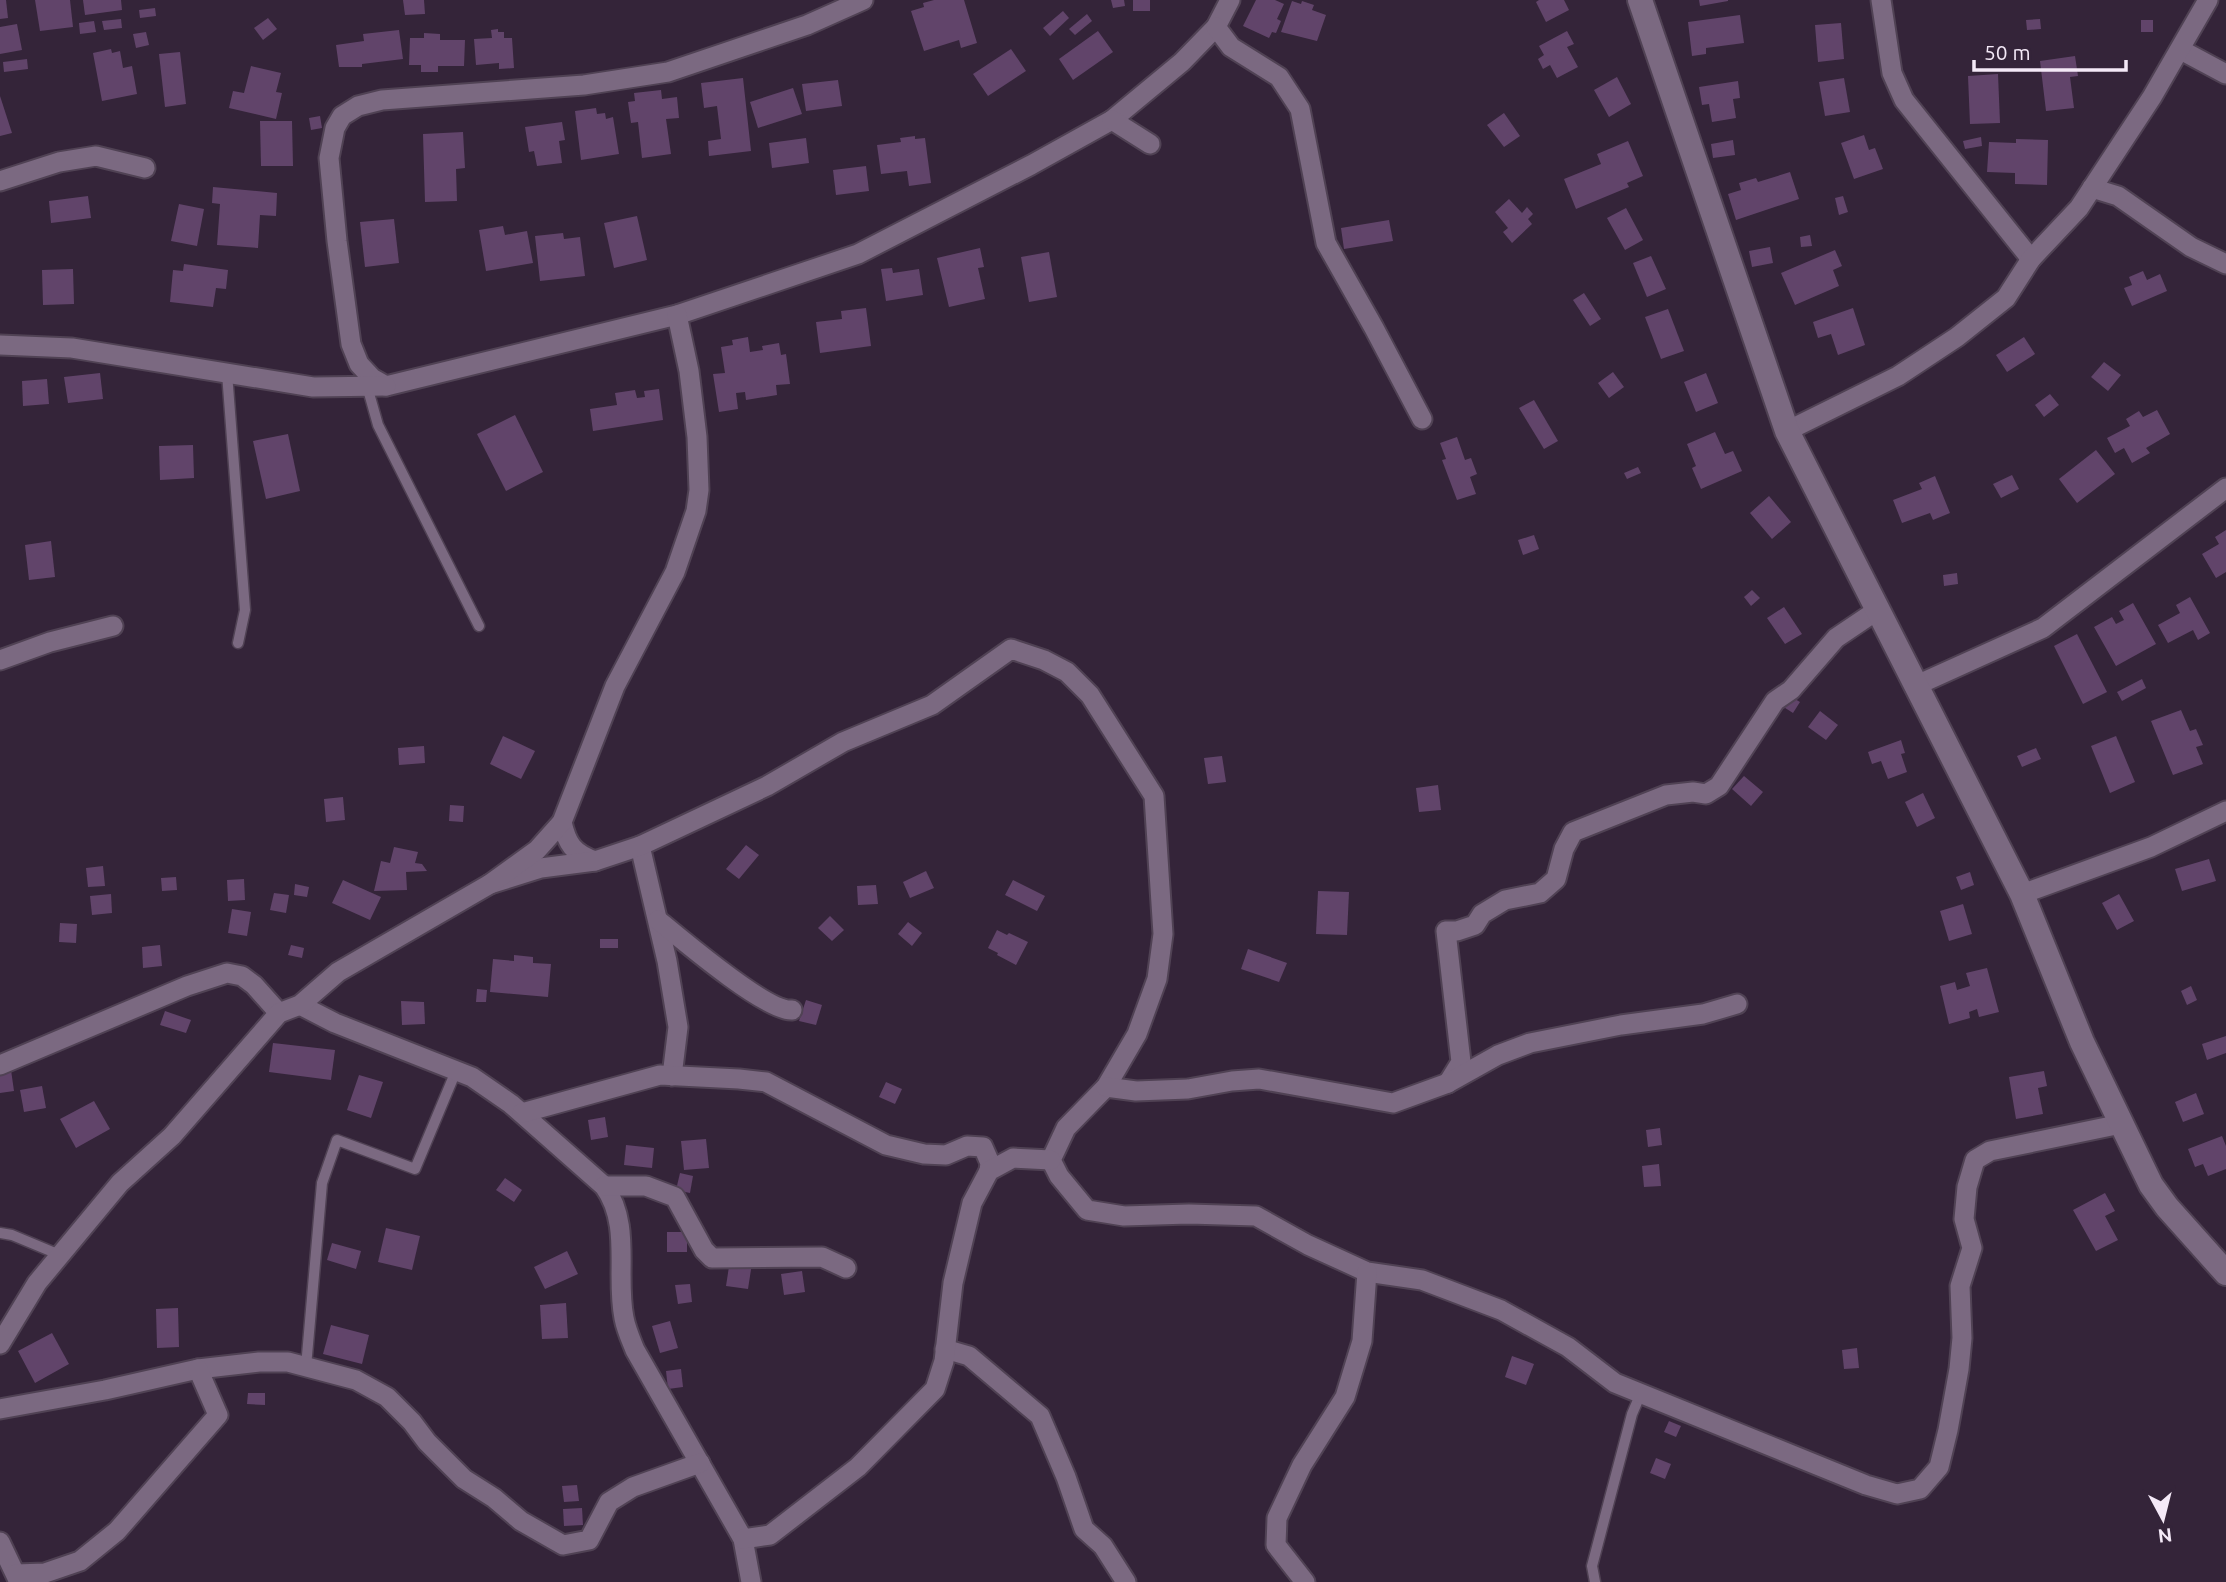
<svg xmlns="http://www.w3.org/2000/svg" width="2226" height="1582" font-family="Ubuntu,sans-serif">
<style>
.building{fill:#61446a}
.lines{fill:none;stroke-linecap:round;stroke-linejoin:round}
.service-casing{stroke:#504254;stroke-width:13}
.minor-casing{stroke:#504254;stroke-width:23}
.tertiary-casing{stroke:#504254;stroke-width:28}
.service{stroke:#7b6981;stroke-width:10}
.minor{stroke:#7b6981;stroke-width:19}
.tertiary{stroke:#7b6981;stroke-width:24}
</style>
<rect width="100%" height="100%" fill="#342439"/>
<g class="building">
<polygon points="0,0 6,0 8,18 0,19"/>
<polygon points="35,0 70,0 73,27 40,31"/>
<polygon points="83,0 121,0 122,10 85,15"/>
<polygon points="403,0 424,0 425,14 405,15"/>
<polygon points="934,0 964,0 977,43 961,48 959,40 924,51 911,11 924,7 923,3"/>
<polygon points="1111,0 1124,0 1125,6 1113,8"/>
<rect x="1133" y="0" width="17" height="11"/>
<polygon points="1256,0 1275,0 1284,4 1277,19 1281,21 1276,33 1272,32 1269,38 1243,26"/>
<polygon points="1539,0 1564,0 1569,10 1546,22 1536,2"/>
<polygon points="1699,0 1728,0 1728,1 1700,6"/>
<polygon points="1292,1 1301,4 1302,1 1314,5 1312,10 1326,15 1317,41 1281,32"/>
<polygon points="155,8 156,16 140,18 139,10"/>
<polygon points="1063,11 1069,18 1050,36 1043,28"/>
<polygon points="1087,14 1092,21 1075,35 1069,29"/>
<polygon points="1740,15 1744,43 1706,48 1706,54 1692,56 1688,22"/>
<polygon points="268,18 277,29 263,40 254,28"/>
<polygon points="121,19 122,28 104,30 102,21"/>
<polygon points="2040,19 2041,29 2027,30 2026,20"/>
<rect x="2141" y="20" width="12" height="12"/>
<polygon points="94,21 96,32 80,34 79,23"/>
<polygon points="1841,23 1844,59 1818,62 1815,25"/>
<polygon points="17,24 22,50 0,54 0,27"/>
<polygon points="498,29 498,32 504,32 504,38 512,38 514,68 499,69 499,63 476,65 474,39 492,38 491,30"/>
<polygon points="399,30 403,59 362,64 362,67 339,67 336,45 364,41 363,34"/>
<polygon points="1098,31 1113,52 1073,80 1059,59"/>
<polygon points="1567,31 1574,44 1567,47 1578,67 1557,78 1550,65 1543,69 1538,59 1544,55 1539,46"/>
<polygon points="146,32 149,45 136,48 133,34"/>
<polygon points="424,33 440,34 440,40 465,40 464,66 438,66 438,72 421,72 421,65 409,65 410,38 424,38"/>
<polygon points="111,49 112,53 120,51 123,68 132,66 137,94 102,101 93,53"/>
<polygon points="1011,49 1026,71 988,96 973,74"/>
<polygon points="180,52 186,104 165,107 159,54"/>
<polygon points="2075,56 2078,76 2070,77 2074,108 2046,111 2040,61"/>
<polygon points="27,59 28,69 4,72 3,62"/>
<polygon points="251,66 281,73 276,92 282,93 276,119 229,108 233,91 244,93"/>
<polygon points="1998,74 2000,123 1970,124 1968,76"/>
<polygon points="1617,77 1631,104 1609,117 1594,90"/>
<polygon points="743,78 751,151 709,156 708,141 721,139 717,106 704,108 701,83"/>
<polygon points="1844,78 1850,112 1825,116 1819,82"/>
<polygon points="838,80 842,106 806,111 802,84"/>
<polygon points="1738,81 1740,98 1733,99 1736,118 1712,122 1709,104 1702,105 1699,87"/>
<polygon points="793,88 802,114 758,128 750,102"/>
<polygon points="661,90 662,99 677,97 679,118 666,119 671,154 642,158 638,122 631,123 628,102 635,101 634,93"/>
<polygon points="0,96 12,133 0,136"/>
<polygon points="596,108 597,114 605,113 606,119 613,117 619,154 581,160 575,111"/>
<polygon points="1504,113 1520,136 1504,147 1487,125"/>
<polygon points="320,116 322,128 311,130 309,118"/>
<polygon points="260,121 292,121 293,166 261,166"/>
<polygon points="562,122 565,140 559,141 562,163 537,166 534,151 529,152 525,127"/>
<polygon points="463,132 465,168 456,169 457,201 425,202 423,134"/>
<polygon points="1864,135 1869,150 1875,148 1883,169 1854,179 1841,143"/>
<polygon points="915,136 915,139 925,138 931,183 909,186 907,171 881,174 877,145 901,142 900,138"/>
<polygon points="1981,137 1982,146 1965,149 1963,141"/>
<polygon points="806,138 809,163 772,168 769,143"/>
<polygon points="2016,139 2048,140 2047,185 2015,184 2015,173 1987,172 1989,142 2016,143"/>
<polygon points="1733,140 1735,155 1713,158 1711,144"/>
<polygon points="1628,141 1643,176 1627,183 1629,187 1576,209 1564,179 1601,164 1597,154"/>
<polygon points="866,166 869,191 836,195 833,170"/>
<polygon points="1790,172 1799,199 1736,220 1728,194 1741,190 1739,183 1756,178 1758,182"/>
<polygon points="213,187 277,193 276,216 260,215 258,248 217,245 220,204 212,203"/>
<polygon points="88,196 91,218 51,223 49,201"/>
<polygon points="1843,196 1848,212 1839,215 1835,198"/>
<polygon points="1509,199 1522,213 1527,207 1533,214 1528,219 1532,224 1512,243 1503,232 1508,228 1495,212"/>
<polygon points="179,204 204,209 197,246 171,241"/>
<polygon points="1626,208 1643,240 1625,250 1607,218"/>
<polygon points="637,216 647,260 614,268 604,223"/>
<polygon points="394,219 399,263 365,267 360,222"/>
<polygon points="1389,220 1393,241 1344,249 1341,228"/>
<polygon points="503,226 505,235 527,231 533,263 486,271 479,230"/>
<polygon points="563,233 564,239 580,237 585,276 540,281 535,236"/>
<polygon points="1810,235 1812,246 1801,247 1800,237"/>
<polygon points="1770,247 1773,263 1752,267 1749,251"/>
<polygon points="980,248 984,267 978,268 985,299 949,307 937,258"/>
<polygon points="1835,250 1842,266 1833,270 1839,286 1795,305 1781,273"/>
<polygon points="1049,252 1057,297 1029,302 1021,257"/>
<polygon points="1651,256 1666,289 1647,297 1633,263"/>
<polygon points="184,264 228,270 226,289 216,288 213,307 170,302 173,270 183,271"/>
<polygon points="892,268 893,273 919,269 923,295 886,301 881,269"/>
<polygon points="73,269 74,304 43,305 42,270"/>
<polygon points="2143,271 2147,280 2160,274 2167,291 2132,306 2124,288 2132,285 2129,277"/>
<polygon points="1584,293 1601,319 1590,326 1573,300"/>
<polygon points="866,308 871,346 820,353 816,322 842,319 841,311"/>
<polygon points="1853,308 1865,345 1838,355 1831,334 1818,338 1813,322"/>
<polygon points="1668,309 1684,351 1661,359 1645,317"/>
<polygon points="748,337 750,352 763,350 762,346 779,343 781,355 786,354 790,384 776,385 777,395 746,400 745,392 736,393 738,409 719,412 713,374 725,373 721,347 733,345 732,340"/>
<polygon points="2024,337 2035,354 2007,372 1996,355"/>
<polygon points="2104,362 2121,375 2108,391 2091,377"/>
<polygon points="1613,372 1624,387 1609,398 1598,383"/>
<polygon points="100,373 103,399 68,403 64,377"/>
<polygon points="1706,373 1718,403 1696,412 1684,382"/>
<polygon points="47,379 49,404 23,406 22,381"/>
<polygon points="659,389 663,420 593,431 590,409 617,405 615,393 635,390 637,398 645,397 644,391"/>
<polygon points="2050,394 2059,405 2044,417 2035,405"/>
<polygon points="1534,400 1558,441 1544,449 1519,408"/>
<polygon points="2157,410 2170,434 2146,448 2150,453 2132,463 2124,448 2115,453 2107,438 2130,426 2126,419 2139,411 2143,417"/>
<polygon points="515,415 543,472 506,491 477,434"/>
<polygon points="1715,432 1725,454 1733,451 1742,471 1701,489 1692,468 1696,466 1687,444"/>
<polygon points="288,434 300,491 266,499 253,441"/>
<polygon points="1457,437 1465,460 1471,458 1477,474 1470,477 1476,494 1457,500 1442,460 1446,459 1440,443"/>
<polygon points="193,445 194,478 160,480 159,446"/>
<polygon points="2096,450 2115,474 2077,503 2059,479"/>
<polygon points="1638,467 1641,473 1627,479 1624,473"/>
<polygon points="2012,475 2019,489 2001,498 1993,484"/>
<polygon points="1935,476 1950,513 1933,520 1930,513 1902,523 1893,500 1922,489 1919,483"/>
<polygon points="1769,496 1791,522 1772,539 1750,513"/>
<polygon points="2226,530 2226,572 2216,578 2202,554 2219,544 2215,537"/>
<polygon points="1534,535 1539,549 1523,555 1518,540"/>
<polygon points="51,541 55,577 29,580 25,545"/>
<polygon points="1957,573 1958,584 1944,586 1943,575"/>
<polygon points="1752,590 1760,598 1751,606 1744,597"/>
<polygon points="2190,597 2210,633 2198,640 2193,630 2168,643 2158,625 2180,613 2176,605"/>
<polygon points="2133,603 2156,644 2116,666 2094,627 2112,617 2116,624 2124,620 2119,611"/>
<polygon points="1784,607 1802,634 1785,644 1767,618"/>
<polygon points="2077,634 2107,692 2083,704 2054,646"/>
<polygon points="2142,679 2146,688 2122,701 2117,692"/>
<polygon points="1788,695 1800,702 1793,713 1782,706"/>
<polygon points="2181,710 2190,731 2196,729 2203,745 2196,747 2203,764 2173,775 2151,721"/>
<polygon points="1820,711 1838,725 1826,740 1808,727"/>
<polygon points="503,736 535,751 521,779 490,764"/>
<polygon points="2116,736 2135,782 2110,793 2091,746"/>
<polygon points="1901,740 1905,753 1901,754 1907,772 1888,779 1881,761 1872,764 1868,752"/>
<polygon points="424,746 425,763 399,765 398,748"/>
<polygon points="2036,748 2041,759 2022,767 2017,756"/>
<polygon points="1222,756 1226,782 1208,784 1204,758"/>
<polygon points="1744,776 1763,792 1751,806 1732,789"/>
<polygon points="1438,785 1441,810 1419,812 1416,788"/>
<polygon points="1923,793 1935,818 1917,827 1905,802"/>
<polygon points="343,797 345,820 326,822 324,799"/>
<polygon points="450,805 464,806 463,822 449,821"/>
<polygon points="746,845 759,855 739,879 726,869"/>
<polygon points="394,847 418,852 415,863 422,864 427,871 406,872 407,890 374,891 381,861 390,863"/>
<polygon points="2209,859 2216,881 2182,891 2175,869"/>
<polygon points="103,866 105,886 88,887 86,868"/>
<polygon points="926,871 934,888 910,898 903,882"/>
<polygon points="1970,872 1974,885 1961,890 1956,877"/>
<polygon points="176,877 177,890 162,891 161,878"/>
<polygon points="244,879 245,900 228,901 227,880"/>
<polygon points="343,880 381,897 370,920 332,903"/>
<polygon points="1013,880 1045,896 1037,911 1005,895"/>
<polygon points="295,884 309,887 307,897 294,895"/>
<polygon points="876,885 878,904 858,905 857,886"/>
<polygon points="1318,891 1349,892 1347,935 1316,934"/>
<polygon points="274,893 289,895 286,913 270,910"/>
<polygon points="111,894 112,913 92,915 90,896"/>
<polygon points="2119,894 2134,921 2117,930 2102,903"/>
<polygon points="1963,904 1972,934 1949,941 1940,911"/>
<polygon points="232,909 251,912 247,936 228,933"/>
<polygon points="830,916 844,930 832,941 818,928"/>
<polygon points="908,922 922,933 912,946 898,934"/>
<polygon points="60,923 77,924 76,943 59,942"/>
<polygon points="997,930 1007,935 1009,933 1028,942 1016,965 997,955 998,953 988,948"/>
<rect x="600" y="939" width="18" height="9"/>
<polygon points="160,945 162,966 143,968 142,947"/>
<polygon points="291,945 304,948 302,958 288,955"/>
<polygon points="1248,949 1287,963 1279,982 1241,969"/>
<polygon points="514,955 533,957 533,963 551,964 548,997 490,992 493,959 514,961"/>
<polygon points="1987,968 1999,1012 1979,1017 1977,1009 1969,1012 1970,1018 1949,1024 1940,986 1955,982 1957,990 1970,986 1966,973"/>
<polygon points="2191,986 2197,1000 2187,1005 2181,991"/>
<polygon points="477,989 487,990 486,1002 476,1002"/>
<polygon points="806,1000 822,1005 816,1025 799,1021"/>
<polygon points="401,1001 424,1002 425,1024 402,1025"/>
<polygon points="165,1011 191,1020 186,1033 160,1025"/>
<polygon points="2226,1036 2226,1053 2207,1060 2202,1044"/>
<polygon points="273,1043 335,1050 331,1080 269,1072"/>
<polygon points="11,1070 14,1091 0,1093 0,1071"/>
<polygon points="2044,1071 2047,1086 2038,1088 2043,1114 2016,1119 2009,1077"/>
<polygon points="359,1075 383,1082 371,1118 347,1110"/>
<polygon points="886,1082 902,1089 895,1104 879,1097"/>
<polygon points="42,1086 46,1108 24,1112 20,1090"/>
<polygon points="2196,1093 2204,1114 2183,1122 2175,1102"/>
<polygon points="94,1101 110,1129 76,1148 60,1119"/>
<polygon points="605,1117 608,1137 591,1140 588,1120"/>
<polygon points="1660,1128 1662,1145 1648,1147 1646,1130"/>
<polygon points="2222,1136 2226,1146 2226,1169 2208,1176 2203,1164 2195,1167 2188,1149"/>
<polygon points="706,1139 709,1168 684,1170 681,1141"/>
<polygon points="626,1145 654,1148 652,1168 624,1165"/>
<polygon points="1659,1164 1661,1186 1644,1187 1642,1166"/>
<polygon points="680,1173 693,1176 690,1193 676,1190"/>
<polygon points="505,1178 522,1190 514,1202 496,1190"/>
<polygon points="2105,1193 2115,1211 2105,1216 2118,1240 2096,1251 2073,1210"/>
<polygon points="386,1228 420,1236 412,1270 378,1262"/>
<rect x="667" y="1232" width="20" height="20"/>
<polygon points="332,1243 361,1251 356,1269 327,1260"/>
<polygon points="567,1251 578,1274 545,1289 534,1267"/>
<polygon points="730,1260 752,1263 748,1289 726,1286"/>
<polygon points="802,1271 805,1292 784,1295 781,1274"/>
<polygon points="690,1284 692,1302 678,1304 675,1285"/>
<polygon points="566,1303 568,1338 542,1339 540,1305"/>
<polygon points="178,1308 179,1347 157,1348 156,1309"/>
<polygon points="670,1321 678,1348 660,1353 652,1326"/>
<polygon points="331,1325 369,1335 362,1364 323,1354"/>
<polygon points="52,1333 69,1364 35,1383 18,1351"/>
<polygon points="1857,1348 1859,1368 1844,1369 1842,1350"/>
<polygon points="1512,1356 1534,1364 1526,1385 1505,1377"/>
<polygon points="681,1369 683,1387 668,1389 666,1371"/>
<polygon points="248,1393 265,1393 265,1405 247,1404"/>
<polygon points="1669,1421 1681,1426 1676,1437 1664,1432"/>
<polygon points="1656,1458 1671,1464 1665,1479 1650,1473"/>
<polygon points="577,1485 579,1501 564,1502 562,1486"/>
<polygon points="582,1508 583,1525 564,1526 563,1509"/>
</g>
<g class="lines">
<g class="service-casing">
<g id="service">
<polyline points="227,373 245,610 238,643"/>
<polyline points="367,386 378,425 479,626"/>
<polyline points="0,1233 12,1235 60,1255"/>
<polyline points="306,1367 322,1183 337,1140 415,1169 456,1071"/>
<polyline points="1595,1582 1592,1566 1632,1414 1641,1393"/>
</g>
</g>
<g class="minor-casing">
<g id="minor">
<polyline points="863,0 807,25 668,72 584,85 382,100 358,106 342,116 335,128 329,158 337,241 351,344 359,364 372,378 386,386 677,315 858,254 1031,165 1112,120 1182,62 1216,27 1230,0"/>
<polyline points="1881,0 1892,73 1904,100 2031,259"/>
<polyline points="1216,27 1231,47 1279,77 1300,109 1326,243 1374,328 1422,419"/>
<polyline points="2181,50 2226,74"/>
<polyline points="1112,120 1150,144"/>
<polyline points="0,181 59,162 96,156 145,168"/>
<polyline points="2092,188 2118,196 2191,247 2226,264"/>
<polyline points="0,345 72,348 313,387 386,386"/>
<polyline points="1787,431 1898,376 1957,337 2006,298 2031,259 2079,208 2152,97 2208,0"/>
<polyline points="0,660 50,642 113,626"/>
<polyline points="1917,685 2043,628 2226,488"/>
<path d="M562,822C567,844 573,853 595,861"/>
<polyline points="640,846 667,961 678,1027 672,1076"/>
<polyline points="490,884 541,868 595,861 640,846 767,786 843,742 932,705 1011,649 1044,660 1067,672 1090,695 1154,796 1163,934 1157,979 1137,1034 1106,1087 1066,1128 1051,1160 1059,1176 1087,1210 1124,1216 1189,1214 1256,1216 1308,1245 1367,1272 1422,1280 1501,1310 1568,1347 1615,1383 1866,1485 1897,1494 1920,1489 1939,1467 1948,1430 1959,1369 1962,1338 1960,1286 1972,1248 1964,1219 1967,1187 1975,1160 1990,1151 2121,1124"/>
<polyline points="2022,894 2151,847 2226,811"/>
<path d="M658,920C681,939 767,1012 792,1010"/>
<path d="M300,1005L335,1023L472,1077L511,1104L604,1186C632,1225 615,1274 624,1318C626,1329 631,1340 635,1350L743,1539L751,1582"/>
<polyline points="0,1065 187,986 227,973 242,976 254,985 279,1013"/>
<polyline points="1448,1083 1461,1062 1446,931 1457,931 1475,925 1482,914 1505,900 1540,893 1556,879 1564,849 1573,832 1666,795 1693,792 1706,794 1719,786 1775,701 1791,690 1836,638 1879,609"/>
<polyline points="1106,1087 1136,1091 1188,1089 1232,1081 1259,1079 1393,1103 1448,1083 1498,1055 1530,1043 1621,1025 1703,1014 1737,1004"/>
<polyline points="522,1113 660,1075 739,1079 766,1082 886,1145 924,1154 946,1155 967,1146 983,1147 990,1163 989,1171"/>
<polyline points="604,1186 646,1186 675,1197 704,1250 712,1258 822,1257 846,1268"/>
<polyline points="0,1344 37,1283 120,1183 172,1136 279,1013 300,1005 338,972 490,884 537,850 562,822 615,686 675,572 696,511 699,490 697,437 689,371 677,315"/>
<polyline points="945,1349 969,1356 1040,1416 1066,1477 1084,1529 1103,1546 1126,1582"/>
<polyline points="0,1409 105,1390 198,1369 259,1362 288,1362 356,1380 387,1397 412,1422 427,1442 464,1479 494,1498 521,1521 563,1545 589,1540 609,1502 633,1487 700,1463"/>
<polyline points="743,1539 770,1535 858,1467 935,1389 944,1361 953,1283 972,1203 989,1171 1013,1158 1051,1160"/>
<polyline points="0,1542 19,1582"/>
<polyline points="16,1574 45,1573 80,1561 117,1531 218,1415 198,1369"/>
<polyline points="1305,1582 1276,1545 1277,1518 1302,1465 1345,1397 1362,1341 1367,1272"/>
</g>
</g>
<g class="tertiary-casing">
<polyline id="tertiary" points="1640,0 1787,431 2022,894 2082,1042 2151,1185 2167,1207 2226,1273"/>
</g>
<use href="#service" class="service"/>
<use href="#minor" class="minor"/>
<use href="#tertiary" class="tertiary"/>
</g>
<g transform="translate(2163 1519) rotate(173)" stroke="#342439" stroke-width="5" paint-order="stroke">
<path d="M0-5L12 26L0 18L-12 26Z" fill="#f4e9f7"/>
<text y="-10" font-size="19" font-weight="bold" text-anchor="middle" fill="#f4e9f7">N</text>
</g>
<path d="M1974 60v10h152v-10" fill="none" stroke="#f4e9f7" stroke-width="3.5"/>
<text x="1984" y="60" font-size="21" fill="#f4e9f7" stroke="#342439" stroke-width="5" paint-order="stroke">50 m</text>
</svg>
